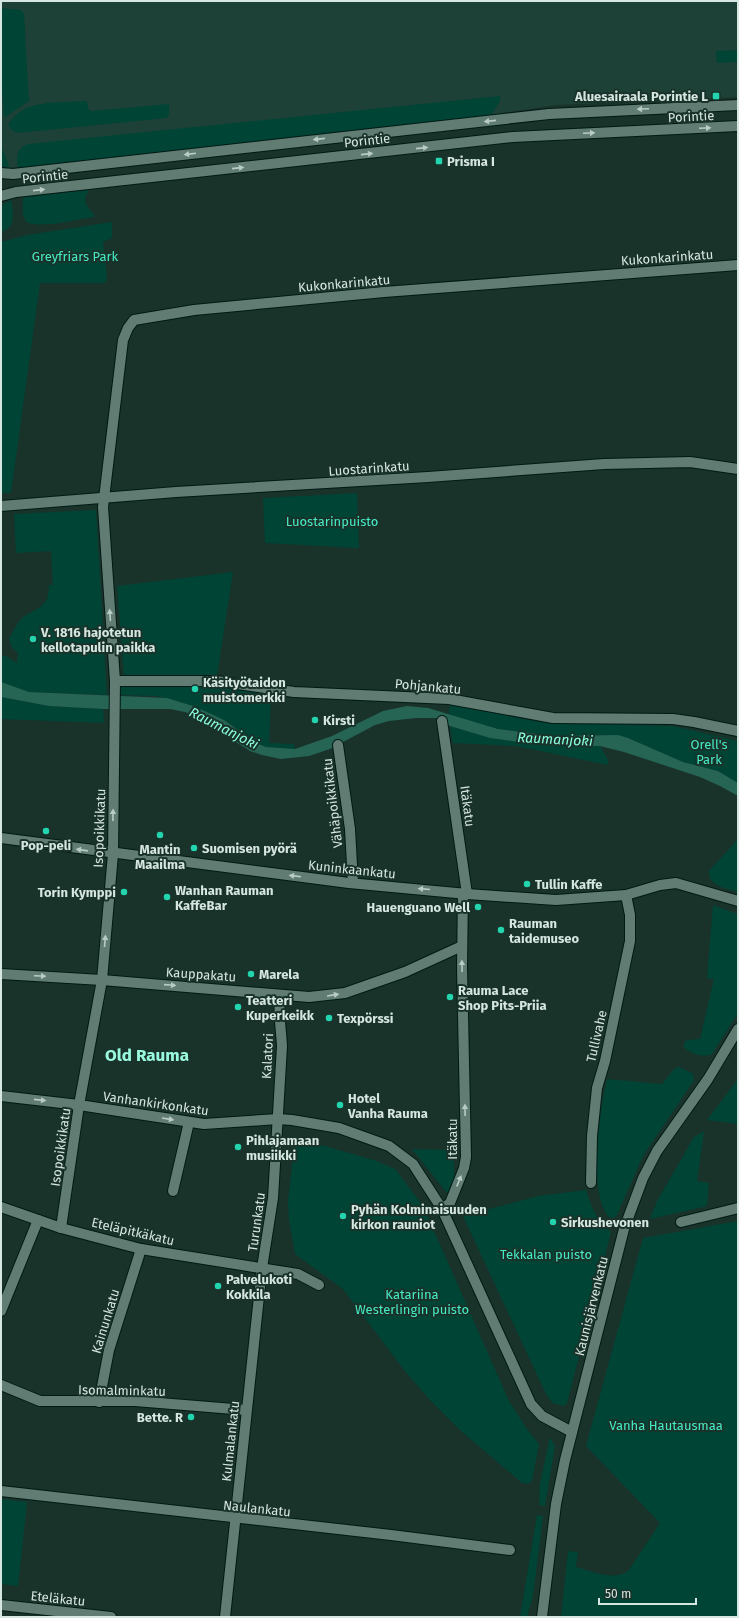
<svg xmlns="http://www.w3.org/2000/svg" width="739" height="1618" font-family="'Fira Sans',sans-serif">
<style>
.built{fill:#1e4137}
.green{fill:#004436}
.water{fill:#266454}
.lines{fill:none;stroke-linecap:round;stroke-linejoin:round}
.street-casing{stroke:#011a14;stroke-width:12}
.secondary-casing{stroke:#011a14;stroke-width:12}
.street{stroke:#607c73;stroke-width:10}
.secondary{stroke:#607c73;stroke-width:10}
.oneway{fill:#b8ccc5}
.poi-dot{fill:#23d5af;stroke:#19332b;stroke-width:1.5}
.labels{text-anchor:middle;stroke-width:4;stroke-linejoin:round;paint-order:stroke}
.poi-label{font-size:13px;font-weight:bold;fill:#d6e6e0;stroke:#19332b;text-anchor:start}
.street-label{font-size:13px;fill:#d6e6e0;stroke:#19332b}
.park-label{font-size:13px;fill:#46ebc4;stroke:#19332b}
.water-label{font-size:14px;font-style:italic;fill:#8afede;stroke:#19332b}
.district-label{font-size:17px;font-weight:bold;fill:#9afade;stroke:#19332b}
</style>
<rect width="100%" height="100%" fill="#19332b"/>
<polygon class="built" points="1,1 738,1 738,97 556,105 484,116 9,168 1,166"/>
<g class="green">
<polygon points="1,8 21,10 24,14 29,101 4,118 1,73"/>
<polygon points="738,50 738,62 717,63 716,51"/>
<path d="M500,96V101L492,114L484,116L18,168C16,156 16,149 28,144Z"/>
<path d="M87,101L88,108L91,111L169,104V114L167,118L18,133L13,131L8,125C22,98 61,103 87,101Z"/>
<polygon points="1,146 8,162 9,168 1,166"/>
<path d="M87,190L89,191C80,202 89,208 95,216L93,217C76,220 41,229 26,222L23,215V198L25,197Z"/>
<path d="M11,200C14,213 16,228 1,232V206Z"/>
<polygon points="112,222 112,238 103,242 107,277 105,283 40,283 11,493 1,493 1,242 27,235"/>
<polygon points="357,493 359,548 265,543 263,498"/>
<path d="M96,510L107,695L29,692L1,682V656H6L17,663L18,653L12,648L9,638C13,633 16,624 21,619C35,607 49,610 49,585H53L51,551L16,553L14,514Z"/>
<polygon points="233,572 217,676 124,676 117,586"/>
<polygon points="119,684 216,686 271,694 269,743 294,744 295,749 266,747 256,743 224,720 181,702 156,696 119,695"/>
<polygon points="1,697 49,706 103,709 104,723 1,719"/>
<polygon points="451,705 552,723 673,726 738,741 738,783 718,771 683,762 628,738 598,735 555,736 498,729 449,715 449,709"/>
<polygon points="450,726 490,738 540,745 600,746 608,760 608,765 516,746 453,743"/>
<path d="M738,839V892C726,888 708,886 709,871Z"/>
<path d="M713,905L738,914V1013L712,1054C703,1058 692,1054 684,1048V1043L687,1040L700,1039L714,979L707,978Z"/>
<path d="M680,1067L693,1074L694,1080L643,1156L616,1217L610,1218C587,1195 600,1109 607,1079L662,1084L675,1068Z"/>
<polygon points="738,1079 738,1124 707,1120"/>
<polygon points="704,1131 697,1181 709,1183 707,1206 650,1219 657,1201 694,1137"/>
<polygon points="300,1139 374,1160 395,1169 423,1206 509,1401 527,1429 539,1444 532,1481 528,1484 522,1483 515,1477 460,1430 430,1400 404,1370 343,1289 295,1254 289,1220 288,1201 294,1148"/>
<path d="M412,1149L453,1150C453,1162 458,1186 447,1193Z"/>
<path d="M586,1190C591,1206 597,1221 611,1232L567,1403L564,1406L553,1403L547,1396L463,1216L538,1196Z"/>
<path d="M738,1221V1617H561L568,1551L578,1552L576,1567C592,1571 615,1582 629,1570L660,1523L586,1446L643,1238Z"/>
<polygon points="550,1437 555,1446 545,1506 539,1505 540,1484"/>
<polygon points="1,1499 27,1502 18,1586 1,1584"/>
<polygon points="537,1515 543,1516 533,1596 527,1617 520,1617"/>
</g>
<polygon class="water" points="1,682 29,692 167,698 196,707 224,720 256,743 266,747 295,749 332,736 383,711 407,706 428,708 498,729 555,736 618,735 628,738 683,762 718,771 738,783 738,796 720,786 700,777 624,752 600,746 540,745 490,738 450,726 437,718 416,718 389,721 375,725 330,749 309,756 281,759 262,755 250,751 215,729 202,719 185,712 170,709 103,709 49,706 1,697"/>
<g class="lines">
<g class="street-casing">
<g id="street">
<polyline points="1,506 176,492 428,477 604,464 690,462 738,469"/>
<polyline points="115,681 216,681 294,692 449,699 553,718 673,719 694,722 738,731"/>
<polyline points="442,721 467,894"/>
<polyline points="338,745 350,829 353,883"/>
<polyline points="1,838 349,883 467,894 556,900 626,895 660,885 676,883 738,901"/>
<polyline points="1,974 102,980 309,997 345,993 405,972 462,946"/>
<polyline points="1,1096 79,1105 204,1124 278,1119 292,1120 339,1128 389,1146 413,1164 442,1209 531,1404 542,1416 572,1432"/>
<polyline points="591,1183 592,1136 597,1088 605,1061 630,941 630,915 626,895"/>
<polyline points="173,1191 189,1122"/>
<polyline points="1,1207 61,1228 141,1249 298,1274 319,1285"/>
<polyline points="442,1209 450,1203 464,1168 466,1157 462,967 463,893"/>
<polyline points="681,1222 738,1208"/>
<polyline points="61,1228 79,1105 102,980 113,854 115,681 103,507 123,340 128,328 134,320 194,310 384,292 738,265"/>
<polyline points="1,1311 38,1220"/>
<polyline points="1,1385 40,1401 135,1401 246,1410"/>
<polyline points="99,1402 109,1350 141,1249"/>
<polyline points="1,1491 391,1535 510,1550"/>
<path d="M225,1617L262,1268L273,1198L282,1046C281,1028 278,1012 280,995"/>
</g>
</g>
<g class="secondary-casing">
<g id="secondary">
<polyline points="1,173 13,174 549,114 738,105"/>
<polyline points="1,196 16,192 513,137 738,126"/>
<polyline points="1,1605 111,1617"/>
<polyline points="542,1617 556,1504 565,1460 624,1229 643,1178 657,1151 708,1079 738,1029"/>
</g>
</g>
<use href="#street" class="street"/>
<use href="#secondary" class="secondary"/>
</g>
<defs><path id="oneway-solid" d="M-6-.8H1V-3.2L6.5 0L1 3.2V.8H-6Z"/></defs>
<g class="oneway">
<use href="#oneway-solid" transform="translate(643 109) rotate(177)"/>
<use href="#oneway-solid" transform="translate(490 121) rotate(174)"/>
<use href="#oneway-solid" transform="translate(705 128) rotate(-3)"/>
<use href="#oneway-solid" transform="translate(589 133) rotate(-2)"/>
<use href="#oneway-solid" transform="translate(319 139) rotate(174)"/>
<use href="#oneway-solid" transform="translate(422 148) rotate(-6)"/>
<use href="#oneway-solid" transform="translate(190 154) rotate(173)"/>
<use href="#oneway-solid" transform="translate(367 154) rotate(-6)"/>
<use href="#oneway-solid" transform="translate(238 168) rotate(-6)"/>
<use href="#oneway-solid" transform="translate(39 190) rotate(-6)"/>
<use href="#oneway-solid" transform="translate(110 615) rotate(-94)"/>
<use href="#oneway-solid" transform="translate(113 815) rotate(-89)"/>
<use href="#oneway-solid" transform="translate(82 850) rotate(-172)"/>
<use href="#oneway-solid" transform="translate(295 876) rotate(-173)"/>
<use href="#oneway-solid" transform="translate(424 889) rotate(-175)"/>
<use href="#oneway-solid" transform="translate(105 941) rotate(-85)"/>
<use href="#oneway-solid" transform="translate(462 966) rotate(-91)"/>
<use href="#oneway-solid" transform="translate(40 976) rotate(3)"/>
<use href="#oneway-solid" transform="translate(170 985) rotate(4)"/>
<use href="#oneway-solid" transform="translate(333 995) rotate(-9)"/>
<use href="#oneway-solid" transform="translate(40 1100) rotate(6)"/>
<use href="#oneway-solid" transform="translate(465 1110) rotate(-91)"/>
<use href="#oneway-solid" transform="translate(168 1119) rotate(9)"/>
<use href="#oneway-solid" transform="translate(459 1181) rotate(-68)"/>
</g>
<g class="poi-dot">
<rect x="712" y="92" width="8" height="8" rx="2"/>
<rect x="435" y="157" width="8" height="8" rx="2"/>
<circle cx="33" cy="639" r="4"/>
<circle cx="195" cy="689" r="4"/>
<circle cx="315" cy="720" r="4"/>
<circle cx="46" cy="831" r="4"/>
<circle cx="160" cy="835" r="4"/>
<circle cx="194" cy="848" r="4"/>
<circle cx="527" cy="884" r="4"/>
<circle cx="124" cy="892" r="4"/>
<circle cx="167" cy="897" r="4"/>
<circle cx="478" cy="907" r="4"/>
<circle cx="501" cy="930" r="4"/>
<circle cx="251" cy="974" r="4"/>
<circle cx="450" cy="997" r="4"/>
<circle cx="238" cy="1007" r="4"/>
<circle cx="329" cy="1018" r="4"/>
<circle cx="340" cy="1105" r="4"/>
<circle cx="238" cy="1147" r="4"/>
<circle cx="343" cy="1216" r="4"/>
<circle cx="553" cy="1222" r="4"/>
<circle cx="218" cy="1286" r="4"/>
<circle cx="191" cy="1417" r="4"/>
</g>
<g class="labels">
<g class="poi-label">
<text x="708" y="101" text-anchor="end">Aluesairaala Porintie L</text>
<text x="447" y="166">Prisma I</text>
<text x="41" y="637">V. 1816 hajotetun<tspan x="41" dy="15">kellotapulin paikka</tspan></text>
<text x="203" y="687">Käsityötaidon<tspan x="203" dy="15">muistomerkki</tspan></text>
<text x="323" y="725">Kirsti</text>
<text x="46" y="850" text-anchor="middle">Pop-peli</text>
<text x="202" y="853">Suomisen pyörä</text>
<text x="160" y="854" text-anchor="middle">Mantin<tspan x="160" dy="15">Maailma</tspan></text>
<text x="535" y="889">Tullin Kaffe</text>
<text x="175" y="895">Wanhan Rauman<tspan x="175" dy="15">KaffeBar</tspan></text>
<text x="116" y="897" text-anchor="end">Torin Kymppi</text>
<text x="470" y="912" text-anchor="end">Hauenguano Well</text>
<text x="509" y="928">Rauman<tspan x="509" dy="15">taidemuseo</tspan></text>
<text x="259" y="979">Marela</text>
<text x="458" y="995">Rauma Lace<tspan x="458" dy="15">Shop Pits-Priia</tspan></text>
<text x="246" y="1005">Teatteri<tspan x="246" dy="15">Kuperkeikk</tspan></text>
<text x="337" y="1023">Texpörssi</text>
<text x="348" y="1103">Hotel<tspan x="348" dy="15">Vanha Rauma</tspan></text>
<text x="246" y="1145">Pihlajamaan<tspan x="246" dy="15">musiikki</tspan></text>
<text x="351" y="1214">Pyhän Kolminaisuuden<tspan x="351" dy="15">kirkon rauniot</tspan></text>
<text x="561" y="1227">Sirkushevonen</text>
<text x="226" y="1284">Palvelukoti<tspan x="226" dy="15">Kokkila</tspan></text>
<text x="183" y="1422" text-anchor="end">Bette. R</text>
</g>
<g class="street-label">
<text transform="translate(691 116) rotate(-3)" y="5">Porintie</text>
<text transform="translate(367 140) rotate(-6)" y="5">Porintie</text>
<text transform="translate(45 176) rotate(-6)" y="5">Porintie</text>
<text transform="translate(667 257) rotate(-4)" y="5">Kukonkarinkatu</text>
<text transform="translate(344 283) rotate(-5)" y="5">Kukonkarinkatu</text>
<text transform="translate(369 468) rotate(-4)" y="5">Luostarinkatu</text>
<text transform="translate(428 686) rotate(5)" y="5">Pohjankatu</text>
<text transform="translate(332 803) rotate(-97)" y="5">Vähäpoikkikatu</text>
<text transform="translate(468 806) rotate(82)" y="5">Itäkatu</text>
<text transform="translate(99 828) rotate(-88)" y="5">Isopoikkikatu</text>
<text transform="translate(352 869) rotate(6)" y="5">Kuninkaankatu</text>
<text transform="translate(201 974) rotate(4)" y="5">Kauppakatu</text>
<text transform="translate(596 1036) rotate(-77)" y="5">Tullivahe</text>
<text transform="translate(267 1056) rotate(-87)" y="5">Kalatori</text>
<text transform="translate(156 1103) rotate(8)" y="5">Vanhankirkonkatu</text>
<text transform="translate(452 1139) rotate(-90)" y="5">Itäkatu</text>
<text transform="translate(60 1147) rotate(-82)" y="5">Isopoikkikatu</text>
<text transform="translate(256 1222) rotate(-82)" y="5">Turunkatu</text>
<text transform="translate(133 1231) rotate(13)" y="5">Eteläpitkäkatu</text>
<text transform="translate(591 1306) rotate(-76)" y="5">Kaunisjärvenkatu</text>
<text transform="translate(105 1321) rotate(-73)" y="5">Kainunkatu</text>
<text transform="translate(122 1390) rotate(1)" y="5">Isomalminkatu</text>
<text transform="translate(230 1441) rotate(-84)" y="5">Kulmalankatu</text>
<text transform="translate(257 1508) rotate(6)" y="5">Naulankatu</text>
<text transform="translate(58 1598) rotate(6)" y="5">Eteläkatu</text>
</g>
<g class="park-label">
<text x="75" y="261">Greyfriars Park</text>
<text x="332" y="526">Luostarinpuisto</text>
<text x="709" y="749">Orell's<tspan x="709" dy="15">Park</tspan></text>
<text x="546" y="1259">Tekkalan puisto</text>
<text x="412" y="1299">Katariina<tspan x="412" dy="15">Westerlingin puisto</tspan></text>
<text x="666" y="1430">Vanha Hautausmaa</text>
</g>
<g class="water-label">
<text transform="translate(224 728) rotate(27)" y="5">Raumanjoki</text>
<text transform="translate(555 739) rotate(3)" y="5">Raumanjoki</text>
</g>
<g class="district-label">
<text x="147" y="1061">Old Rauma</text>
</g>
</g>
<rect width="739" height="1618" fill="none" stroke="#d6e6e0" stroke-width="4"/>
<path d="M599 1598v6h97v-6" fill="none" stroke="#d6e6e0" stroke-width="2"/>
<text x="605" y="1598" font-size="12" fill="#d6e6e0" stroke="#19332b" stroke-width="3" paint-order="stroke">50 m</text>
</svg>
